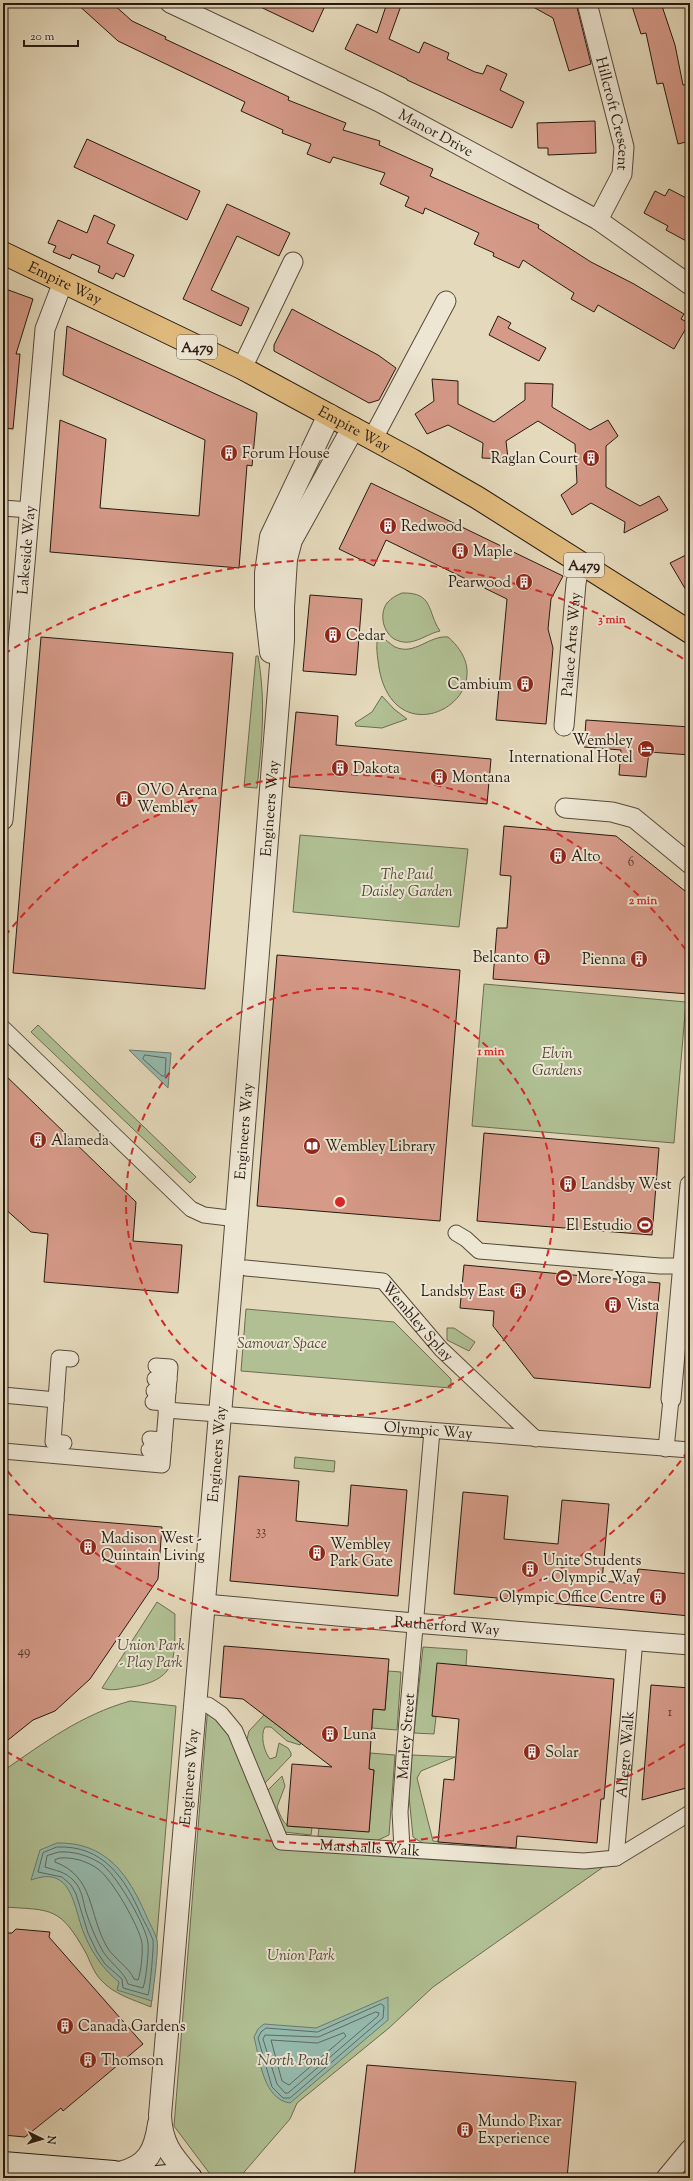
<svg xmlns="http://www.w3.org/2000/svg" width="693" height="2181" font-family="'Sorts Mill Goudy',serif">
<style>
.green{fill:#b0c093;stroke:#6c6c52}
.water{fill:#95baae;stroke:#697a6f}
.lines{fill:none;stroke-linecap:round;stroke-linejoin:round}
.shore{stroke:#5e6a60;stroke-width:1}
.building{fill:#d59a88;stroke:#271911}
.pedestrian-casing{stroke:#56493c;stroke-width:17}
.minor-casing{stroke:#56493c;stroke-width:21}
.tertiary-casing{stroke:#56493c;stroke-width:24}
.secondary-casing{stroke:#271911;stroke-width:24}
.primary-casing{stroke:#271911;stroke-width:24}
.pedestrian{stroke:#ede6d3;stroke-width:15}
.minor{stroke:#ede6d3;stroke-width:19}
.tertiary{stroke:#ede6d3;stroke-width:22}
.secondary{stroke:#ede6d3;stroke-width:22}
.primary{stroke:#e2bc7e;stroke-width:22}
.ring{fill:none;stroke:#d62828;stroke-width:2;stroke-dasharray:7 5}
.labels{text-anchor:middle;stroke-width:4;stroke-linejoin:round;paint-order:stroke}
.number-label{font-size:13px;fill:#52392f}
.shield{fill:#ede6d3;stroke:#62564b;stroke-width:1}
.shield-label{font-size:14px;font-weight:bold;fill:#271911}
.street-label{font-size:15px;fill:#271911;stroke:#ede6d3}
.poi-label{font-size:15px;fill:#271911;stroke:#ede6d3;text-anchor:start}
.park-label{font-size:15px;font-style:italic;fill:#504b38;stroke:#ede6d3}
.water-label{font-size:16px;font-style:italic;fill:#484940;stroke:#ede6d3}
.centre{fill:#d62828;stroke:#ede6d3;stroke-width:2}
.ring-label{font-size:12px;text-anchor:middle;font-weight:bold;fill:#d62828;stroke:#ede6d3;stroke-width:4;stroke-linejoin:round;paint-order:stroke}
</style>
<rect width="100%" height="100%" fill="#e4d9bb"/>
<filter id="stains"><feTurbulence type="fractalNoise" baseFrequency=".005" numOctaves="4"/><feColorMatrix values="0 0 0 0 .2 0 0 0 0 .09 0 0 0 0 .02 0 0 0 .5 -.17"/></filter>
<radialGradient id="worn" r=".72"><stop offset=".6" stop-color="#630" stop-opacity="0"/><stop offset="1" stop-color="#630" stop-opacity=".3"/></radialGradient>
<g class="green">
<path d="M402,593C434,592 427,612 440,631C426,634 414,646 399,641C384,637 378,615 387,603C391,598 397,595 402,593Z"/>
<path d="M380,635C385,639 390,644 395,647C415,656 429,635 448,637C512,692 396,763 379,668C378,659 374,641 380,635Z"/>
<path d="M256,656H258C266,701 262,743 257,788L244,787Z"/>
<polygon points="382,696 394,709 407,719 382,728 356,726 355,723 372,712"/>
<polygon points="300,835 468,849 459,927 293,912"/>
<polygon points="484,984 686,1002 674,1143 472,1126"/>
<polygon points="38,1025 196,1177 190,1183 31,1032"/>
<polygon points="246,1309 394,1322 451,1379 451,1388 241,1371"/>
<polygon points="447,1328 454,1328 475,1342 469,1351 447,1340"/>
<polygon points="295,1457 335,1461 334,1472 294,1468"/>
<path d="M157,1602L175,1614C174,1654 181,1679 132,1687C122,1688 112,1692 102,1688Z"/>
<polygon points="423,1647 467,1650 466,1666 432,1716 436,1717 434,1734 414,1733"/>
<polygon points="388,1671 401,1672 397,1730 372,1728 373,1709 385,1710"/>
<path d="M130,1701L176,1706L151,2007C134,2000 113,1994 101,1980C94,1973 90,1961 86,1953C60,1907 53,1910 3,1907V1771C45,1742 81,1715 130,1701Z"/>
<polygon points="208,1705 221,1714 281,1842 616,1858 433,1987 389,2028 297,2103 290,2119 239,2178 213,2178 174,2126"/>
<path d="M264,1715L301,1743L300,1745L287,1741L271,1727H265C260,1735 264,1752 270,1759L276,1757L279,1743L288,1748L291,1753V1756L264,1784L247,1739L249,1731Z"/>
<polygon points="370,1753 395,1755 389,1835 376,1841 318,1836 319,1828 369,1831 374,1770 369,1769"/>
<polygon points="412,1755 455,1757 421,1771 417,1778 433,1841 516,1849 516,1851 424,1844 413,1837 409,1796"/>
<path d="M282,1776L285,1786L277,1807C286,1831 288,1826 312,1827L311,1835L284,1832L267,1791Z"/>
</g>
<g class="water">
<polygon points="129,1050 171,1053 168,1088"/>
<path d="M57,1843C106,1842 128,1874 146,1915C149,1923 155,1932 157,1940C159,1950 153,1989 152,2001L117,1990L119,1982C103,1969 93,1954 85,1936C73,1909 74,1864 31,1880L40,1850Z"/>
<path d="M388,1997V2020L290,2103C263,2099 260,2060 254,2037L258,2029L264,2024L316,2028Z"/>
</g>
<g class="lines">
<g class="shore">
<polygon points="145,1055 166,1058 165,1076 162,1076 143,1059"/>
<path d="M57,1847C103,1845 125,1878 141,1915C145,1923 150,1932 153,1940C154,1946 150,1989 148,1995L123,1988L122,1979L105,1964L97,1952L88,1933L76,1894L71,1885L62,1877L38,1872L43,1853Z"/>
<path d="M59,1852C73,1851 87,1855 100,1863C115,1872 146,1925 148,1943C149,1952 146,1980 143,1988L128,1984C125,1972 108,1962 101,1948C95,1937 90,1924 86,1912C83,1901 82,1889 74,1881C65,1871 56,1871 45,1867L47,1856Z"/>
<path d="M60,1858C73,1857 87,1861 98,1869C112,1879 139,1926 142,1943C143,1953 141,1972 138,1980L134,1979C129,1967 114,1959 107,1947C88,1914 95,1877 55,1862V1860Z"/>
<polygon points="381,2004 384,2006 383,2018 290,2098 283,2098 272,2087 258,2038 261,2032 266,2028 317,2032"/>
<polygon points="376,2012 379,2013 378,2016 288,2093 285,2093 277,2084 263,2039 265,2035 318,2037"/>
<polygon points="344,2033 346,2036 289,2085 282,2081 271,2040 317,2043"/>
</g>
</g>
<g class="building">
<polygon points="76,3 112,3 132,21 166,37 165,39 289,97 288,100 346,123 343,130 380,141 379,145 433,169 430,176 539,225 538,228 591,262 634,284 684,314 681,319 689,323 674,349 598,305 594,312 571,299 574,293 523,260 519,268 493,256 494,253 474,244 479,233 425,208 423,214 405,206 409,197 380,184 385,173 333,157 330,163 307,154 311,144 282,133 283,130 241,111 245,102 118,41"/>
<polygon points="252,3 313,3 324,8 313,32"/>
<polygon points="387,3 402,3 389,39 419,53 424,42 449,53 447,59 475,72 483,74 487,65 507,74 500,90 524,102 512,128 407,80 407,79 345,49 357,24 377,33"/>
<polygon points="526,3 576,3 591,64 569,71 553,18"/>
<polygon points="631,3 661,3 675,45 683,85 690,84 690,141 678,144 663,83 657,84 646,33 641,34"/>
<polygon points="595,121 596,153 548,155 548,148 538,148 537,123"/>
<polygon points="87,139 200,191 187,220 74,167"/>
<polygon points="669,189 690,200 690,243 666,230 668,226 644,213 655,191 665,196"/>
<polygon points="227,204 290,233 279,256 237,236 211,290 249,308 241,326 183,299"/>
<polygon points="94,215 115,225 107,243 134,255 124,277 116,273 113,279 98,272 100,266 72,254 70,259 53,252 56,246 48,243 58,220 87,233"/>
<polygon points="3,288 33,299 16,354 20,354 13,429 3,428"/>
<polygon points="292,309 378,355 396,368 379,400 369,403 274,351 274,345"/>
<polygon points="498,316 511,323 508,328 546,348 539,361 489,335"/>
<polygon points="67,326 257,413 252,466 247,465 239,568 50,552 60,420 106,439 100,508 199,516 205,440 63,375"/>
<polygon points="432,379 458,381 458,404 494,422 525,400 525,383 553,384 552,407 590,430 608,420 618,436 606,446 606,487 640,506 659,496 668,510 624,533 625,522 591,503 572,515 561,495 577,483 575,444 538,421 506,441 508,459 482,458 483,443 448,425 427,434 415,414 434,401"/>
<polygon points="371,483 563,576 551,599 548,629 553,648 546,724 496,720 507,599 386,540 374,566 339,549"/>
<polygon points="690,553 690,597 670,563"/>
<polygon points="310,595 362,599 356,675 303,671"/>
<polygon points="41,637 233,653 205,989 13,973"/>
<polygon points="296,712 338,716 336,745 491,759 487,804 289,787"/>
<polygon points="586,720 690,727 690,755 649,752 646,777 619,775 621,750 584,747"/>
<polygon points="504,826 616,836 690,895 689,994 493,979 497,928 507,928 511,876 500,875"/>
<polygon points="277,955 460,970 440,1221 257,1206"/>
<polygon points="3,1073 136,1202 133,1241 182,1245 178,1293 44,1282 48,1234 31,1232 3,1207"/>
<polygon points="484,1133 659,1148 652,1235 477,1221"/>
<polygon points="464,1265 660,1283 650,1388 534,1378 493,1326 494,1311 460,1308"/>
<polygon points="239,1476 299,1481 296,1521 348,1526 351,1485 407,1490 398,1596 230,1581"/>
<polygon points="463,1492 508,1496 504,1539 558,1544 562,1500 609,1504 602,1581 636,1584 638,1569 690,1574 690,1616 454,1594"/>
<polygon points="3,1514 162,1527 158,1579 90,1679 55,1711 33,1720 3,1744"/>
<polygon points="224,1646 389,1659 385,1710 373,1709 369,1769 374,1770 369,1832 287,1826 292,1764 332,1767 243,1699 220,1697"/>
<polygon points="437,1663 614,1679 604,1799 601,1799 597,1843 517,1836 516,1848 438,1842 444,1779 454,1780 459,1719 432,1716"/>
<polygon points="651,1685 690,1688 690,1787 642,1800"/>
<polygon points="16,1929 50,1932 49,1937 143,2044 63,2111 61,2108 25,2137 3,2135 3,1933 12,1933"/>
<polygon points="367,2065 576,2082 567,2178 354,2178"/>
</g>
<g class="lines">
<g class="pedestrian-casing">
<g id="pedestrian">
<polyline points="3,508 29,510"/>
<polyline points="3,1028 191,1209 204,1215 237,1219"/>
<polyline points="456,1233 466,1239 479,1251 660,1266 690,1266"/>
<path id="s1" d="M246,1268L383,1281L441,1349L536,1439"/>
<polyline points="155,1379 169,1380"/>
<polyline points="154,1391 168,1392"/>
<polyline points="3,1395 56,1400"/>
<polyline points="153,1402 167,1403"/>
<path id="s2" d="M166,1410L690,1450"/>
<polyline points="150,1439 164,1440"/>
<polyline points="64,1443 53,1442 59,1358 71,1359"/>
<polyline points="666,1449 671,1399"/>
<polyline points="149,1450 163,1451"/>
<polyline points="3,1451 162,1465 170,1367 156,1366"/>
<path id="s3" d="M208,1705L221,1714L235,1731L281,1842L584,1861L616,1858L690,1813"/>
<path id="s4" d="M402,1849L400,1812L405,1743L432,1431"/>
<path id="s5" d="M616,1858L634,1651"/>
</g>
</g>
<g class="minor-casing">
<g id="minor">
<path id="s6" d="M170,3L379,102L598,220L690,285"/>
<path id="s7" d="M587,3L624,147L622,174L598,220"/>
<polyline points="242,368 293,262"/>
<polyline points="373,438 446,301"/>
<path id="s8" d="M564,726L576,583L578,573L585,565"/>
<polyline points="565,808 612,812 634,818 690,864"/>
<path id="s9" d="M3,820L45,329L63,282"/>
<polyline points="671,1399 690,1185"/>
<path id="s10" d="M205,1604L414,1623L690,1645"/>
<polyline points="666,2178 690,2149"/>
</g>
</g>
<g class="tertiary-casing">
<g id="tertiary">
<polyline points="271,652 266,607 266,573 271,537 329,415"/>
<path d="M120,2173C148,2166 155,2151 159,2124"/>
<path id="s11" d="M190,2177C172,2156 161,2144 160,2115L234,1251L283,640V607L286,559L291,540L353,428"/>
</g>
</g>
<g class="secondary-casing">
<polyline id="secondary" points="3,2163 114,2172 146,2178 168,2176 191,2178"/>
</g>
<g class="primary-casing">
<g id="primary">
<path id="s12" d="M3,253L242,368L412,460L478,498L690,632"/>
</g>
</g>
<use href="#pedestrian" class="pedestrian"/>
<use href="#minor" class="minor"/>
<use href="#tertiary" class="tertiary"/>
<use href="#secondary" class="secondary"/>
<use href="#primary" class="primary"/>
</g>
<g class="ring">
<circle cx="340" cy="1202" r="214"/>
<path d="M688 1451A428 428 0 0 1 5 1468M5 936A428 428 0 0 1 688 953"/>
<path d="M685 1744A643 643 0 0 1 4 1750M4 654A643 643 0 0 1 685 660"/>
</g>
<defs>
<g id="building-disc" transform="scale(0.9)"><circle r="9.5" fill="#8f2418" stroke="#ede6d3"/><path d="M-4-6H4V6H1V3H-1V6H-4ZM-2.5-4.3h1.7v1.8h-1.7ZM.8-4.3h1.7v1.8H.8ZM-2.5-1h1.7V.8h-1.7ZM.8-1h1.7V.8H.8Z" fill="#fff"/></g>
<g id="hotel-disc" transform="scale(0.9)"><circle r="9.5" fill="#8f2418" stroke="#ede6d3"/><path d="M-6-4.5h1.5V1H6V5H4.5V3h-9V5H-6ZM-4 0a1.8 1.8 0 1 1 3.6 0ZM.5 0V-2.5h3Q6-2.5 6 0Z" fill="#fff"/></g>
<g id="library-disc" transform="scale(0.9)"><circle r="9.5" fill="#8f2418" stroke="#ede6d3"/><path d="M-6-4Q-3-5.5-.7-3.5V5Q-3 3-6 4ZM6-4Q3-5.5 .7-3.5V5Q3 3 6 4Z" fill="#fff"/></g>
<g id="stadium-disc" transform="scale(0.9)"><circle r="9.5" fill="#8f2418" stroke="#ede6d3"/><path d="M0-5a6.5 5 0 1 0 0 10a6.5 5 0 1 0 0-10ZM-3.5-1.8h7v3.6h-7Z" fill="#fff"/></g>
</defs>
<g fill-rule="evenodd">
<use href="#building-disc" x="229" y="453"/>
<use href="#building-disc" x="591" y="458"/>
<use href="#building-disc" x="388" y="526"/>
<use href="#building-disc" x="460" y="551"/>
<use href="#building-disc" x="524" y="582"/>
<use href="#building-disc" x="333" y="635"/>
<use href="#building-disc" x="525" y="684"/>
<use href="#hotel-disc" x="646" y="749"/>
<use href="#building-disc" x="340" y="768"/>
<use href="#building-disc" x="439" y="777"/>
<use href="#building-disc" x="124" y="799"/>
<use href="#building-disc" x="558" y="856"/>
<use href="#building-disc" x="542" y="957"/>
<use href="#building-disc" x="639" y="959"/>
<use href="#building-disc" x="38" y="1140"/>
<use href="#library-disc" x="312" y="1146"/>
<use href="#building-disc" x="568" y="1184"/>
<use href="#stadium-disc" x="645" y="1225"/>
<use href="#stadium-disc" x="564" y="1278"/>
<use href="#building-disc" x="518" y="1291"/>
<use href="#building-disc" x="613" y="1305"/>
<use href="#building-disc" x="88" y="1547"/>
<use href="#building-disc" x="317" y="1553"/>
<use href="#building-disc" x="530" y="1569"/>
<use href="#building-disc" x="658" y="1597"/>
<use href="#building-disc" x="330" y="1734"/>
<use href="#building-disc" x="532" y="1752"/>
<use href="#building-disc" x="65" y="2026"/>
<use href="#building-disc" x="88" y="2060"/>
<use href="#building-disc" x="465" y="2130"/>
</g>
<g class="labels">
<g class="number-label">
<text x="631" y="866">6</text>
<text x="261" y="1535">33</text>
<text x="24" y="1655">49</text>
<text x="670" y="1716">1</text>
</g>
<g class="shield">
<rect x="177" y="335" width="40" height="24" rx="3"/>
<rect x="564" y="553" width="40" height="24" rx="3"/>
</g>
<g class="shield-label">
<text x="197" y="352">A479</text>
<text x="584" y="570">A479</text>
</g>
<g class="street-label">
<text dy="5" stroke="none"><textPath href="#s7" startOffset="114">Hillcroft Crescent</textPath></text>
<text dy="5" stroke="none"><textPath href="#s6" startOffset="296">Manor Drive</textPath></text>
<text dy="5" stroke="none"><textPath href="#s12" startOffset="69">Empire Way</textPath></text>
<text dy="5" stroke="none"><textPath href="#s12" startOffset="393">Empire Way</textPath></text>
<text dy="5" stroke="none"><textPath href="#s9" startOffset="271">Lakeside Way</textPath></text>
<text dy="5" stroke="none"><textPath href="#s8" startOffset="82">Palace Arts Way</textPath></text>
<text dy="5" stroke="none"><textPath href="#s11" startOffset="1382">Engineers Way</textPath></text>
<text dy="5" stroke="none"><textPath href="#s11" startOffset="1058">Engineers Way</textPath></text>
<text dy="5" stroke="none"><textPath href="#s1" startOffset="191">Wembley Splay</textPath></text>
<text dy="5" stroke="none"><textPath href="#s2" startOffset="263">Olympic Way</textPath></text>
<text dy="5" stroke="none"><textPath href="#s11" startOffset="734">Engineers Way</textPath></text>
<text dy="5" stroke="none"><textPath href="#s10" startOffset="243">Rutherford Way</textPath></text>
<text dy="5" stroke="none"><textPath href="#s4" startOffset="113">Marley Street</textPath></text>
<text dy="5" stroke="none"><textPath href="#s5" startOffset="104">Allegro Walk</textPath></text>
<text dy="5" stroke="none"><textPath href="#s11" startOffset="410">Engineers Way</textPath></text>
<text dy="5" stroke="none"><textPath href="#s3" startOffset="247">Marshalls Walk</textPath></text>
</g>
<g class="poi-label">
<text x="242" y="458">Forum House</text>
<text x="578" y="463" text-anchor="end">Raglan Court</text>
<text x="401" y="531">Redwood</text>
<text x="473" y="556">Maple</text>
<text x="511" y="587" text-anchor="end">Pearwood</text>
<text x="346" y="640">Cedar</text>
<text x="512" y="689" text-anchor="end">Cambium</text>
<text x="633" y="745" text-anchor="end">Wembley<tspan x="633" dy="17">International Hotel</tspan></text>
<text x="353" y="773">Dakota</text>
<text x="452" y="782">Montana</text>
<text x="137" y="795">OVO Arena<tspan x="137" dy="17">Wembley</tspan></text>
<text x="571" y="861">Alto</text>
<text x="529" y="962" text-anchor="end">Belcanto</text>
<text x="626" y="964" text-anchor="end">Pienna</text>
<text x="51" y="1145">Alameda</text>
<text x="325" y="1151">Wembley Library</text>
<text x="581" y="1189">Landsby West</text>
<text x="632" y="1230" text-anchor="end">El Estudio</text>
<text x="577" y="1283">More Yoga</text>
<text x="505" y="1296" text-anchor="end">Landsby East</text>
<text x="626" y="1310">Vista</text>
<text x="101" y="1543">Madison West -<tspan x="101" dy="17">Quintain Living</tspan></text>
<text x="330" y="1549">Wembley<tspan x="330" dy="17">Park Gate</tspan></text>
<text x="543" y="1565">Unite Students<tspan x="543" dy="17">- Olympic Way</tspan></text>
<text x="645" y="1602" text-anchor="end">Olympic Office Centre</text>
<text x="343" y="1739">Luna</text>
<text x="545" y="1757">Solar</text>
<text x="78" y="2031">Canada Gardens</text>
<text x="101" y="2065">Thomson</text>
<text x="478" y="2126">Mundo Pixar<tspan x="478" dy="17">Experience</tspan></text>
</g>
<g class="park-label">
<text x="407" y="879">The Paul<tspan x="407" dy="17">Daisley Garden</tspan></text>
<text x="557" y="1058">Elvin<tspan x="557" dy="17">Gardens</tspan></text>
<text x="282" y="1348">Samovar Space</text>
<text x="151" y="1650">Union Park<tspan x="151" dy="17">- Play Park</tspan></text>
<text x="301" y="1960">Union Park</text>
</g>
<g class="water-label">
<text x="293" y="2065">North Pond</text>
</g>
</g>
<circle cx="340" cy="1202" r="6" class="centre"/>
<g class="ring-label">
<text x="612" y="623">3 min</text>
<text x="643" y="904">2 min</text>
<text x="491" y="1055">1 min</text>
</g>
<rect width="693" height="2181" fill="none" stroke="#e4d9bb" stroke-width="16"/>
<rect x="4" y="4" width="685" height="2173" fill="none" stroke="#271911" stroke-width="2"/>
<rect x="8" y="8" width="677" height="2165" fill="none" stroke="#271911"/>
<g transform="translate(42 2139) rotate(95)" stroke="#ede6d3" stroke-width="3" paint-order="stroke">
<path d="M0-3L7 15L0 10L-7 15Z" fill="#271911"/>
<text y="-6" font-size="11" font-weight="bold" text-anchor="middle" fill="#271911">N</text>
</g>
<path d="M24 40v6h54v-6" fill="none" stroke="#271911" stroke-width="2"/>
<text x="30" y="40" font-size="12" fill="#271911" stroke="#ede6d3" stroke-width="3" paint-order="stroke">20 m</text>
<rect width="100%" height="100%" filter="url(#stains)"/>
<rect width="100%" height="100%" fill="url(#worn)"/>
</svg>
